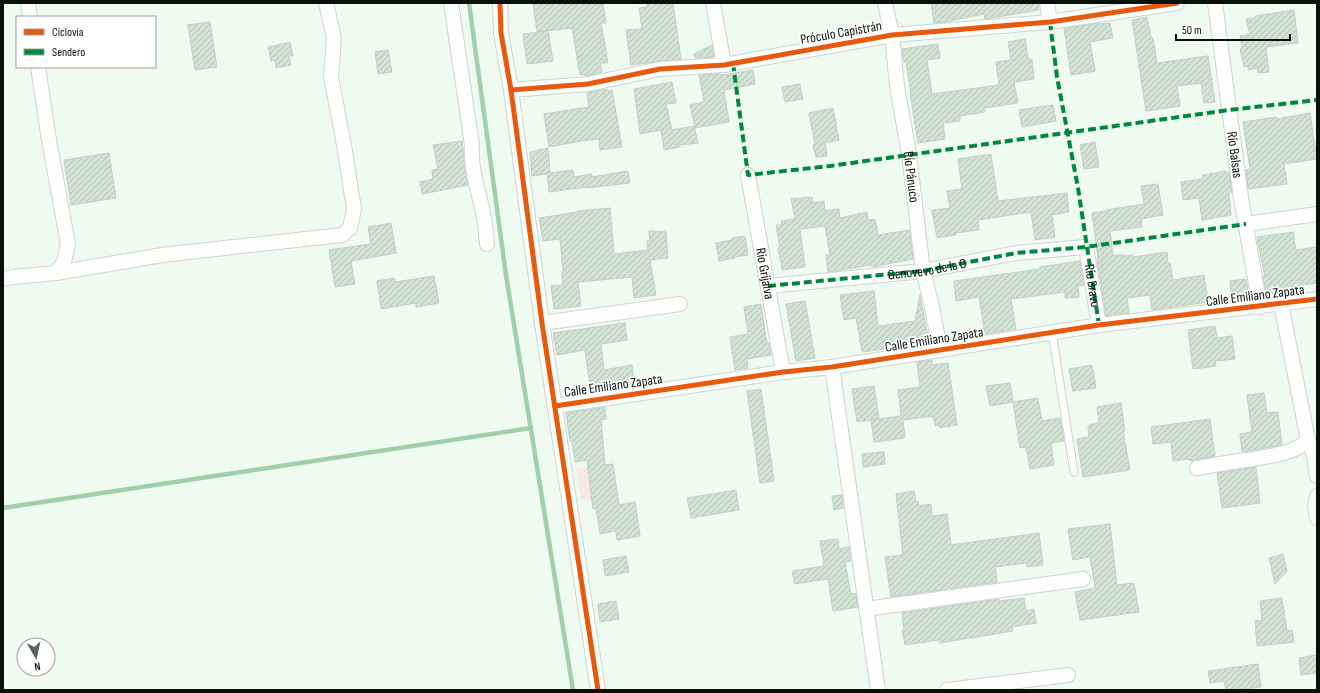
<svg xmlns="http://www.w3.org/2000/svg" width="1320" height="693" font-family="'Sofia Sans Condensed',sans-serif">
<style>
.grass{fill:#f6eae3}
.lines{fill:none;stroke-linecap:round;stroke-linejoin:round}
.stream{stroke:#a1cfab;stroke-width:4.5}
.building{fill:url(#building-hatch);stroke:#c3cdc5}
.lane-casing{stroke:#cbd6cd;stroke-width:9}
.street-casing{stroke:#cbd6cd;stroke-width:16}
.lane{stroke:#fdfefd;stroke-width:7}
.street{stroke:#fdfefd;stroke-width:14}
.quiet{stroke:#00873e;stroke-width:4;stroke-dasharray:8 4;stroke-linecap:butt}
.cycleway-casing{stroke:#fff;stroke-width:8}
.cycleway{stroke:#e8590c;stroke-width:5}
.labels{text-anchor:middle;stroke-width:3.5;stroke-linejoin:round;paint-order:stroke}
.street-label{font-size:14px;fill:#071109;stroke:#fff}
</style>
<defs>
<pattern id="building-hatch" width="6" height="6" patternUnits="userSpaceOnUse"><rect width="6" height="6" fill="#d2e3d6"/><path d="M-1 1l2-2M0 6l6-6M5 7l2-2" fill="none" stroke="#b3c2b6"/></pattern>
</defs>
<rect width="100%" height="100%" fill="#effaf1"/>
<polygon class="grass" points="588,467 592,501 581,499 576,469"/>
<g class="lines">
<g class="stream">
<polyline points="469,3 506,275 573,690"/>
<polyline points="3,508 531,428"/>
</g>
</g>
<g class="building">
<polygon points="533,3 603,3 606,23 601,23 608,63 600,63 602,72 587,76 585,76 585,74 580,75 572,28 537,32"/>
<polygon points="647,3 673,3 681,59 631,65 626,30 642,29 639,8 647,7"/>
<polygon points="931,3 1039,3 1039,10 985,19 984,14 944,22 934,23"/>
<polygon points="1294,10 1298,43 1266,47 1269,72 1258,73 1257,68 1248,70 1248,66 1244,67 1240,49 1242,49 1240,36 1250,34 1246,19 1255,18 1255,16"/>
<polygon points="1147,17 1151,38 1153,38 1157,63 1208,56 1215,102 1204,103 1201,83 1177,86 1180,106 1146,111 1132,20"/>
<polygon points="210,22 217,67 195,70 188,25"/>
<polygon points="1099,23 1099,24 1110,23 1113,38 1090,42 1095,71 1071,75 1064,28"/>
<polygon points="548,31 553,61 527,64 523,34"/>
<polygon points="1025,39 1028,59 1032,59 1034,79 1014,82 1018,103 984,108 985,112 960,116 960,121 943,123 945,139 918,143 910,93 911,93 906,62 904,62 902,49 938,44 940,58 927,60 932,94 999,85 996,62 1011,60 1008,42"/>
<polygon points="290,42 293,56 289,56 291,65 276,68 275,60 271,61 268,47"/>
<polygon points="712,45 714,57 695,58 694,54"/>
<polygon points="388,50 392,72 378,74 375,52"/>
<polygon points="753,70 755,84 724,90 729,122 695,128 690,105 704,102 699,75 721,74 722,75"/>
<polygon points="672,82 676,103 666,104 672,130 694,126 698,143 680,145 680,147 664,150 661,130 640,134 634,89"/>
<polygon points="800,84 803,99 785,102 782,87"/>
<polygon points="607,89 608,91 612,90 622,147 600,150 599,139 582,141 549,147 544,114 589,107 587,93"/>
<polygon points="1053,105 1056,121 1022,127 1019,110"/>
<polygon points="833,108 839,140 825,143 827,156 816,157 813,145 815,144 809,113"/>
<polygon points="1310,113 1317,159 1284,164 1287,184 1248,189 1246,170 1250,169 1243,122 1276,117 1277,119"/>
<polygon points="462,141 468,185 422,194 420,182 433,179 432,170 438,169 433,145"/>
<polygon points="1095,142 1099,167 1084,169 1080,145"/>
<polygon points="548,148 550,173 573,170 574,177 592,174 592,177 628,171 630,183 587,188 587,187 549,192 547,174 532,176 530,152"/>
<polygon points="109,153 116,198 71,205 64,160"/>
<polygon points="991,154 998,201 1067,193 1069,212 1052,215 1055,237 1035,240 1031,212 978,220 979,230 956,233 956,235 937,238 932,210 950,208 947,191 962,189 958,159"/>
<polygon points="1226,171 1226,173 1229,172 1232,192 1229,192 1231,215 1202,220 1199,198 1183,200 1181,182 1203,179 1203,175"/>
<polygon points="1158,184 1163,215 1141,219 1142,227 1110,231 1113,255 1124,255 1124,256 1133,255 1133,257 1167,252 1168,263 1170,263 1173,280 1204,275 1208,302 1152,310 1150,295 1127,298 1129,313 1106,316 1097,259 1098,258 1092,213 1107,211 1106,210 1144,204 1141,186"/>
<polygon points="812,197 813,203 824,201 825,211 839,209 840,218 867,212 868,220 875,219 878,235 910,230 913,259 872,267 871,265 828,272 826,255 830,255 825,226 800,229 805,267 782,270 781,261 780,260 778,248 780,247 776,225 782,225 781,221 795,219 791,199"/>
<polygon points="610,208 614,254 648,250 647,241 650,241 649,231 666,232 668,258 650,260 656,295 634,298 632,277 578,282 581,306 554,309 551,286 563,285 562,272 563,272 560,239 543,241 539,218 578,212 578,211"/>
<polygon points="391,223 396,253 351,261 355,284 335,287 329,250 371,244 368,227"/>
<polygon points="1293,232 1296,250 1317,247 1317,283 1301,285 1302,288 1266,294 1263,277 1265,277 1257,237"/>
<polygon points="745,236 748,255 734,257 735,258 719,261 716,243 732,240 732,238"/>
<polygon points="1080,261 1084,285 1078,286 1079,297 1065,298 1065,292 1011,299 1016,329 985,334 979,297 956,301 954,281 1040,269 1040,267"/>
<polygon points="434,276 439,303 416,307 416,303 381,309 377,281 395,278 395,282"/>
<polygon points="1246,279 1249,296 1246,297 1246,299 1232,301 1230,281"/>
<polygon points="874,291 878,326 915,321 920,295 929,343 862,352 856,318 844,320 840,295"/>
<polygon points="805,301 815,358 796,361 786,304"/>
<polygon points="761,304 767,344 769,343 771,355 747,359 748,368 735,370 730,337 748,334 744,307"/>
<polygon points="625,323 627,340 601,344 604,370 632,365 634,386 591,392 585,350 557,355 553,333"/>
<polygon points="1215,326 1217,338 1232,336 1235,359 1215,361 1216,366 1193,369 1188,330"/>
<polygon points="932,360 932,365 948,363 957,425 940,428 939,425 935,426 934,418 932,418 932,416 903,420 905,438 874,442 871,420 901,416 898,390 920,387 917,362"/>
<polygon points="1092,365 1096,388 1073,391 1069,369"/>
<polygon points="1010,383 1013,402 990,406 986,386"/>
<polygon points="874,386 879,419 857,422 852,389"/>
<polygon points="761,389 774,481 760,483 747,391"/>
<polygon points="1264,393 1267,413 1278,412 1282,445 1242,452 1240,434 1252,432 1247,395"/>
<polygon points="1038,398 1042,421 1060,418 1064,441 1051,443 1054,465 1030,469 1026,447 1020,448 1013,402"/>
<polygon points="1121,403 1125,431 1123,431 1130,470 1083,477 1077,439 1089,437 1088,427 1089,427 1089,425 1099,423 1097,407"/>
<polygon points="605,407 606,419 601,420 605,465 613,464 619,505 635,502 640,536 617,540 616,531 600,534 596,509 593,509 587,460 575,462 572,441 570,441 566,413"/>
<polygon points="1210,419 1215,456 1190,461 1189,459 1173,461 1171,442 1153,444 1151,427"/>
<polygon points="884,452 885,464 863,467 862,454"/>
<polygon points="1256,467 1260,503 1222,508 1217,473"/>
<polygon points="736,490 739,510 691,518 687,498"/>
<polygon points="914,491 916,502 918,501 919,506 931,504 932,516 947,514 951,545 1039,533 1043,565 1027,567 1026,563 995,567 997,582 891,597 885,557 903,555 896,494"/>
<polygon points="842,495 843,508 834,510 832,496"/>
<polygon points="1110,524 1117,585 1134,583 1139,612 1080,620 1075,592 1095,588 1090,557 1073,560 1068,529"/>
<polygon points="838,539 839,549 849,547 851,561 845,562 851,594 856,593 858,607 833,611 828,579 795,584 792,571 824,566 820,541"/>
<polygon points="1283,554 1287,571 1275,584 1269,558"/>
<polygon points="626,556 629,572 605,576 603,560"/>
<polygon points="1024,598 1026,611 1034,609 1036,623 1012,627 1013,631 940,643 939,640 905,645 902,630 904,630 902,613 999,599 1000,601"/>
<polygon points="1282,598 1287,631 1292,630 1294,642 1257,646 1255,621 1262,620 1260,601"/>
<polygon points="616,601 619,619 600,622 598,604"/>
<polygon points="1317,655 1317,673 1301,675 1299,658"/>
<polygon points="1258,664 1261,687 1236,690 1226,690 1224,681 1210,683 1208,671"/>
</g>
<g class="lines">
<g class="lane-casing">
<polyline id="lane" points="1052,332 1074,472"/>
</g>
<g class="street-casing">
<g id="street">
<polyline points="28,3 30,17"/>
<path d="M451,3L472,145C470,170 480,194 484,219C486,227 486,236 487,244"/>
<polyline points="500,3 501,33 511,90 542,323 598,690"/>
<polyline points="713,3 724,65"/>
<path id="s1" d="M885,3L892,35L897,86L909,154L923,271L931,302L940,350"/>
<polyline points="1047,3 1050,22"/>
<path id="s2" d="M1215,3L1241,198L1260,307"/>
<polyline points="38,67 49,140 68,244 64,262 56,273"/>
<polyline points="511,90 588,84 660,69 724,65 892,35 1050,22 1177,3"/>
<path id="s3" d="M748,175L783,372"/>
<polyline points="1246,224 1317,214"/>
<polyline points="3,279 14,277 56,273 162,255 342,235 350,228 354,209 344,145 331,77 334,38 326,3"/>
<polyline points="768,286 923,271 1016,253 1086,247 1099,325"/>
<polyline points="1281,304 1308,440 1314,455 1317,476"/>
<polyline points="542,323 680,304"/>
<polyline points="832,367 878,690"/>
<polyline points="555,406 783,372 832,367 1099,325 1317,299"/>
<path d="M1197,468C1214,465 1230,462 1247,460C1267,456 1293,455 1308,440"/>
<polyline points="1317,496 1315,506 1317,518"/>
<polyline points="866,609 1083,579"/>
<polyline points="947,690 1068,675"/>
</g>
</g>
<use href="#lane" class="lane"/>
<use href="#street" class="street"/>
<g class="quiet">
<path id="s4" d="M1050,22L1057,77L1078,188L1099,325"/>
<polyline points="733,63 748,175 830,166 1229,110 1317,100"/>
<path id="s5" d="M768,286L923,271L1016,253L1086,247L1246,224"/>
</g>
<g class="cycleway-casing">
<g id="cycleway">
<polyline points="500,3 501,33 511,90 542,323 598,690"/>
<polyline points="511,90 588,84 660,69 724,65 892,35 1050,22 1177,3"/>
<polyline points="555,406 783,372 832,367 1099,325 1317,299"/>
</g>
</g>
<use href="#cycleway" class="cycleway"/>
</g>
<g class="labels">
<g class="street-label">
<text transform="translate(841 32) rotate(-10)" y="5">Próculo Capistrán</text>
<text dy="5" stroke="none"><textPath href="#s2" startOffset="153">Río Balsas</textPath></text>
<text dy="5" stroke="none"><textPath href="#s1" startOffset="176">Río Pánuco</textPath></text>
<text dy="5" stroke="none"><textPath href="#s5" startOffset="160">Genovevo de la O</textPath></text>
<text dy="5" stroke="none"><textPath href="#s3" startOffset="100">Rio Grijalva</textPath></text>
<text dy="5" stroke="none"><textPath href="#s4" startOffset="267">Río Bravo</textPath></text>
<text transform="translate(1255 295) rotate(-7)" y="5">Calle Emiliano Zapata</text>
<text transform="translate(934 339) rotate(-9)" y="5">Calle Emiliano Zapata</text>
<text transform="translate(613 385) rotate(-8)" y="5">Calle Emiliano Zapata</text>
</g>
</g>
<rect width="1320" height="693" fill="none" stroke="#071109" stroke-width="8"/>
<rect x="16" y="16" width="140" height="52" fill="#ffffff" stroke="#9ca09d"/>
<rect x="24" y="29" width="20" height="6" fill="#e8590c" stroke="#9ca09d"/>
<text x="52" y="36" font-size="12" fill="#071109">Ciclovía</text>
<rect x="24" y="49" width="20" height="6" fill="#00873e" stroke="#9ca09d"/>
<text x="52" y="56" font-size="12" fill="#071109">Sendero</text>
<g transform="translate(36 657) rotate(171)"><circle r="19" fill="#ffffff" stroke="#9ca09d"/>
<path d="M0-3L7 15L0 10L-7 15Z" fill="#58635a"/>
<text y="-6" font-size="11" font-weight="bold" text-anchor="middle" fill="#071109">N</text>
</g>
<path d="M1176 34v6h114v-6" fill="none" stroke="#071109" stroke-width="2"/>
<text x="1182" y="34" font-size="12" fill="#071109" stroke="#ffffff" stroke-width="3" paint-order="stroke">50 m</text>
</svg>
